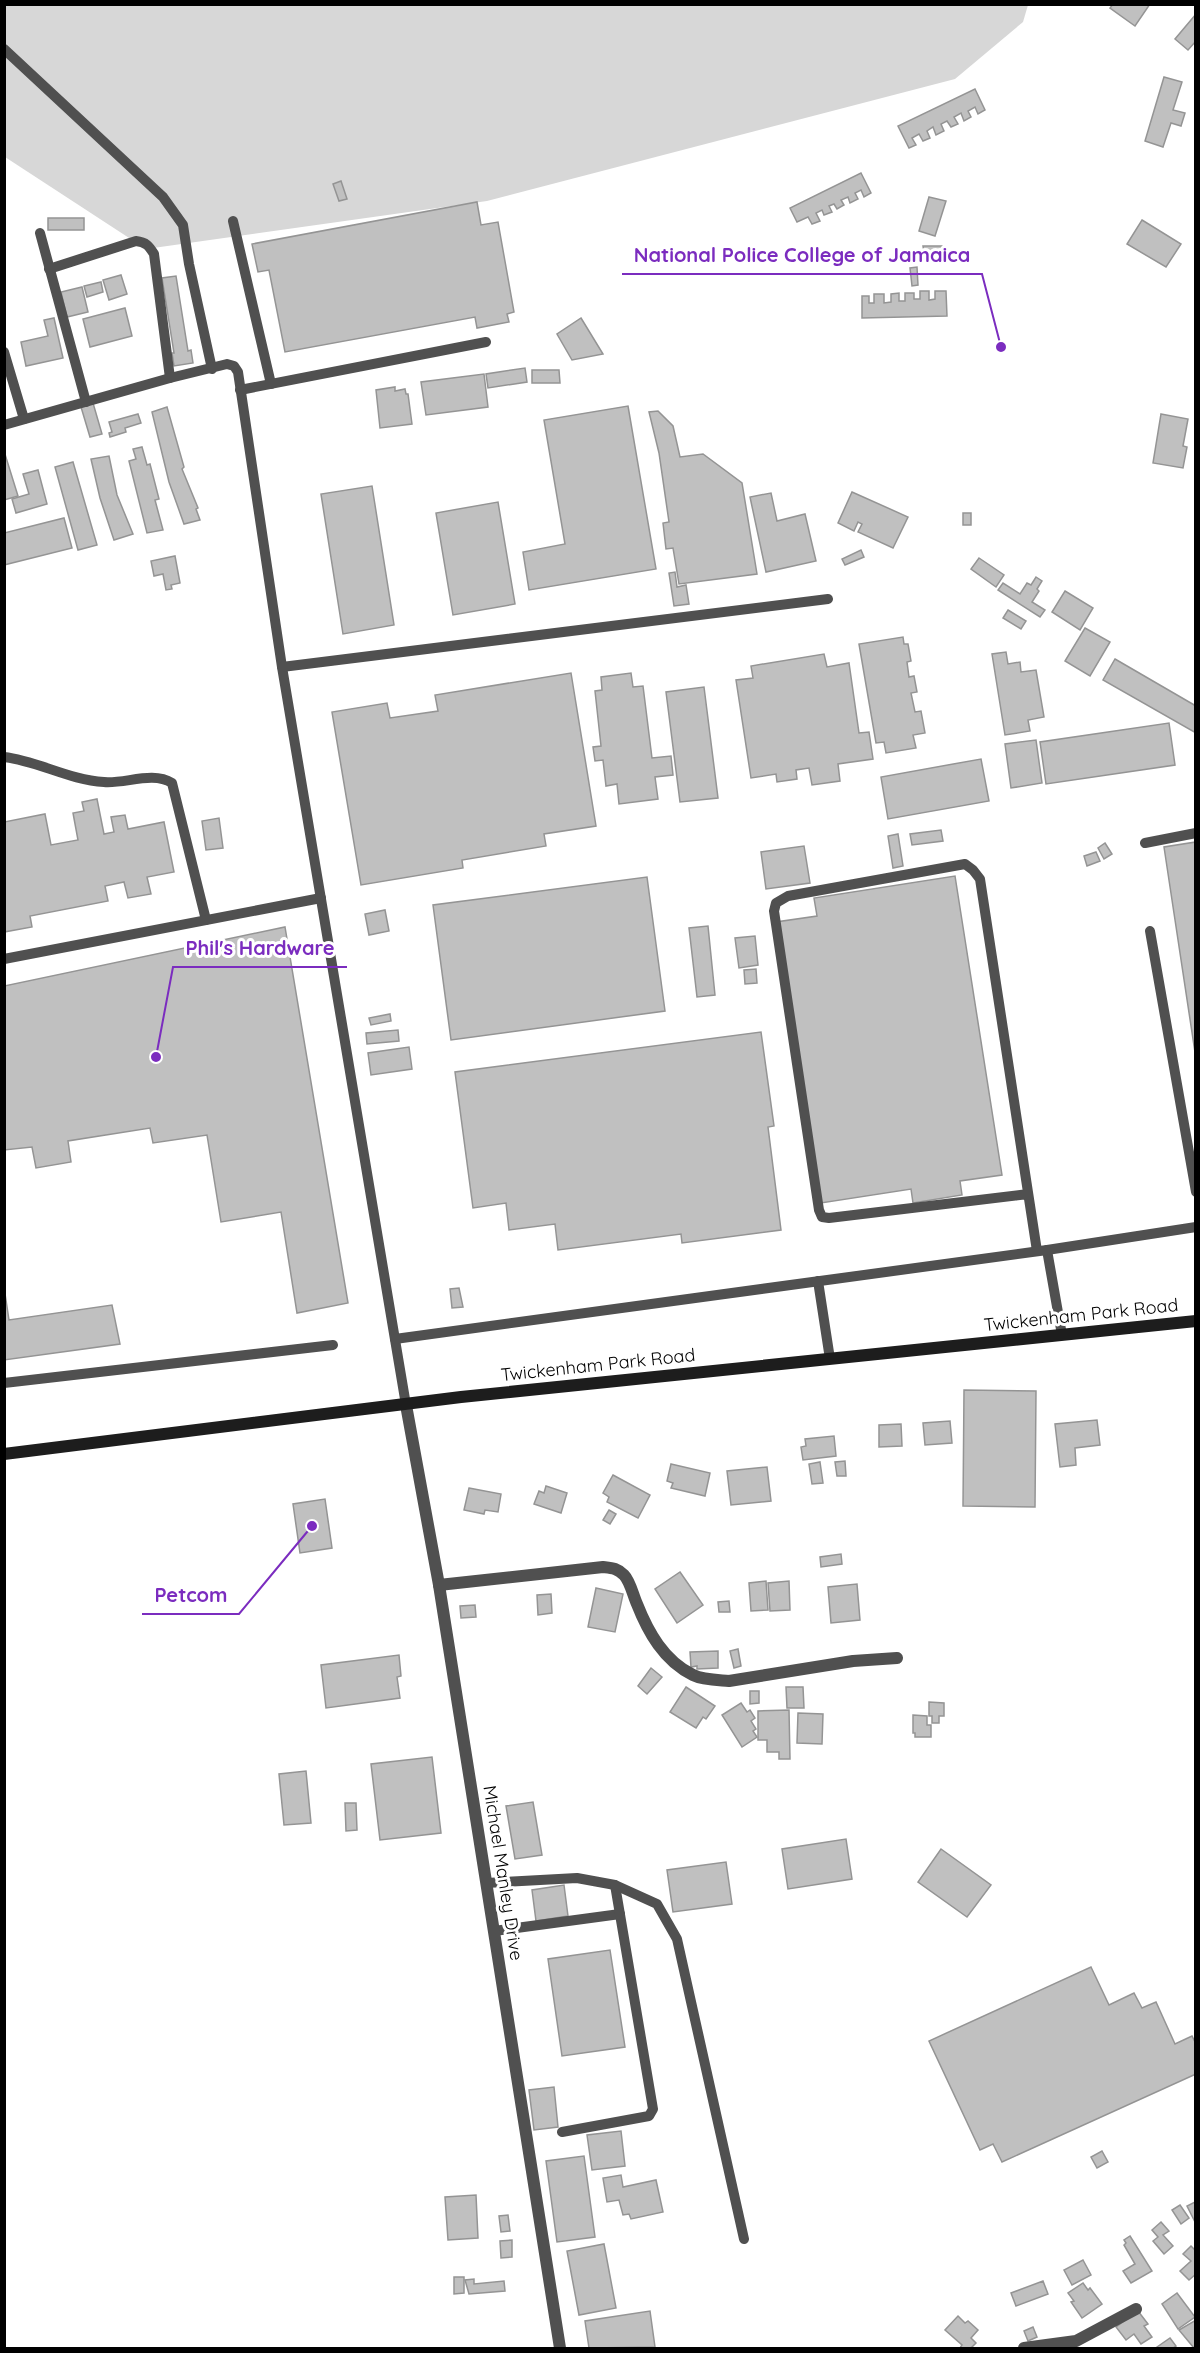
<svg xmlns="http://www.w3.org/2000/svg" width="1200" height="2353" font-family="Quicksand,sans-serif">
<style>
.green{fill:#d7d7d7}
.building{fill:#c0c0c0;stroke:#949494;stroke-width:1.5}
.lines{fill:none;stroke-linecap:round;stroke-linejoin:round}
.lane{stroke:#505050;stroke-width:10}
.street{stroke:#505050;stroke-width:12}
.secondary{stroke:#1d1d1d;stroke-width:12}
.labels{text-anchor:middle;stroke-width:6;stroke-linejoin:round;paint-order:stroke}
.street-label{font-size:18px;fill:#000;stroke:#fff}
.leader{fill:none;stroke:#7b2cbf;stroke-width:2}
.callout-dot{fill:#7b2cbf;stroke:#fff;stroke-width:2}
.callout-label{font-size:20px;text-anchor:middle;font-weight:bold;fill:#7b2cbf;stroke:#fff;stroke-width:6;stroke-linejoin:round;paint-order:stroke}
</style>
<rect width="100%" height="100%" fill="#fff"/>
<polygon class="green" points="4,5 1028,5 1023,22 955,79 487,201 146,249 5,157"/>
<g class="building">
<polygon points="1113,4 1150,4 1135,26 1110,8"/>
<polygon points="1196,14 1196,41 1188,50 1175,39"/>
<polygon points="1164,77 1182,82 1173,110 1185,113 1181,126 1171,123 1163,147 1145,141"/>
<polygon points="975,89 985,110 978,114 975,107 968,111 971,117 964,121 961,113 954,117 958,124 951,127 947,121 941,124 944,131 936,135 933,127 927,131 930,138 923,141 919,134 912,138 916,145 909,148 898,126"/>
<polygon points="861,173 871,193 864,197 861,190 855,193 858,199 850,203 848,197 841,200 844,205 837,209 834,204 829,206 832,212 824,215 822,210 816,213 820,221 812,224 808,217 797,222 790,208"/>
<polygon points="341,181 347,199 339,201 333,184"/>
<polygon points="929,197 946,201 935,236 919,231"/>
<polygon points="477,202 481,225 498,222 514,312 507,314 509,322 477,328 475,317 285,352 269,270 258,272 252,244"/>
<rect x="48" y="218" width="36" height="12"/>
<polygon points="1142,220 1181,244 1166,267 1127,244"/>
<polygon points="923,246 942,246 942,252 924,253"/>
<polygon points="917,267 918,285 912,286 910,268"/>
<polygon points="121,275 127,294 109,300 103,280"/>
<polygon points="176,276 188,351 191,350 193,363 174,366 172,353 174,353 162,278"/>
<polygon points="101,282 103,292 87,297 84,286"/>
<polygon points="82,287 88,312 67,317 61,292"/>
<polygon points="920,291 929,291 929,300 935,299 935,291 946,291 947,316 862,318 862,296 869,296 869,303 874,303 874,294 884,294 884,303 891,302 891,294 899,293 899,301 905,301 905,293 914,293 914,299 920,299"/>
<polygon points="125,308 132,336 90,347 83,319"/>
<polygon points="54,318 63,358 26,366 21,342 48,336 44,320"/>
<polygon points="581,318 603,354 572,360 557,334"/>
<polygon points="525,368 527,382 488,388 486,374"/>
<polygon points="532,370 559,370 560,383 532,383"/>
<polygon points="484,374 488,407 426,415 421,382"/>
<polygon points="395,387 395,391 405,389 406,394 408,394 412,424 380,428 376,390"/>
<polygon points="93,403 102,434 90,437 81,407"/>
<polygon points="628,406 656,569 529,590 523,552 565,544 544,420"/>
<polygon points="167,407 184,467 182,469 198,508 196,509 200,520 184,524 169,482 152,412"/>
<polygon points="658,411 673,426 680,457 703,454 742,483 757,574 679,584 673,548 666,549 663,523 669,522 659,453 649,412"/>
<polygon points="138,414 141,423 125,428 126,432 110,437 109,433 112,432 109,422"/>
<polygon points="1161,414 1188,419 1183,446 1187,447 1183,468 1153,463"/>
<polygon points="142,447 147,465 150,464 159,499 155,500 163,530 147,533 129,461 136,459 133,449"/>
<polygon points="4,451 18,496 4,500"/>
<polygon points="109,456 117,495 133,534 114,540 100,498 91,459"/>
<polygon points="73,462 97,545 78,550 55,467"/>
<polygon points="38,470 47,504 16,513 12,499 29,494 23,474"/>
<polygon points="372,486 394,625 343,634 321,494"/>
<polygon points="852,492 908,517 893,548 858,532 862,524 858,522 854,531 838,523"/>
<polygon points="771,493 777,521 805,514 816,561 766,572 750,497"/>
<polygon points="498,502 515,604 453,615 436,513"/>
<rect x="963" y="513" width="8" height="12"/>
<polygon points="64,518 72,548 4,565 4,533"/>
<polygon points="861,550 864,557 845,565 842,559"/>
<polygon points="175,556 180,583 171,585 172,589 166,590 163,574 154,576 151,561"/>
<polygon points="979,558 1004,575 996,587 971,569"/>
<polygon points="675,572 677,587 686,585 689,604 674,606 669,573"/>
<polygon points="1036,577 1042,581 1037,589 1039,591 1032,602 1045,610 1040,617 998,590 1003,583 1020,594 1027,583 1031,585"/>
<polygon points="1065,591 1093,608 1080,630 1052,612"/>
<polygon points="1008,610 1026,621 1021,629 1003,618"/>
<polygon points="1085,628 1110,642 1090,676 1065,661"/>
<polygon points="903,637 904,644 908,644 911,661 907,662 909,677 914,676 917,692 911,693 915,712 921,711 925,733 913,735 916,748 886,753 884,742 876,743 859,644"/>
<polygon points="1006,652 1008,664 1020,662 1021,672 1036,670 1044,717 1028,720 1030,731 1005,735 992,654"/>
<polygon points="824,654 827,667 849,663 859,733 869,732 873,759 838,764 840,781 812,785 809,768 796,770 797,779 777,782 776,774 751,778 736,680 753,678 751,666"/>
<polygon points="1115,659 1196,706 1196,733 1103,680"/>
<polygon points="571,673 596,826 544,834 546,846 462,860 463,868 361,885 332,712 387,703 390,718 438,711 435,695"/>
<polygon points="631,673 633,687 643,686 652,758 671,756 673,775 655,777 658,799 619,804 617,784 606,786 603,760 595,761 593,747 601,746 595,691 602,690 601,677"/>
<polygon points="704,687 718,798 680,802 666,692"/>
<polygon points="1169,723 1175,765 1046,784 1040,742"/>
<polygon points="1036,740 1042,783 1011,788 1005,744"/>
<polygon points="981,759 989,801 888,819 881,777"/>
<polygon points="97,799 104,834 114,832 111,817 125,815 128,829 164,822 174,872 147,877 151,894 128,898 124,882 105,886 108,901 30,916 32,927 4,932 4,822 45,814 51,845 78,840 73,813 84,811 82,802"/>
<polygon points="219,818 223,848 206,850 202,821"/>
<polygon points="941,830 943,841 912,845 910,834"/>
<polygon points="898,834 903,866 893,868 888,836"/>
<polygon points="1196,842 1196,1059 1164,847"/>
<polygon points="1105,843 1112,854 1104,859 1098,848"/>
<polygon points="804,846 810,883 766,889 761,852"/>
<polygon points="1096,852 1100,861 1087,866 1084,856"/>
<polygon points="955,876 1002,1175 960,1181 962,1195 913,1203 911,1189 821,1203 776,922 817,916 814,898"/>
<polygon points="647,877 665,1011 451,1040 433,905"/>
<polygon points="385,910 389,931 369,935 365,914"/>
<polygon points="708,926 715,995 697,997 689,928"/>
<polygon points="285,927 348,1303 297,1313 281,1212 221,1222 207,1135 153,1143 150,1128 68,1141 71,1162 36,1168 32,1147 4,1150 4,986"/>
<polygon points="755,936 758,965 739,968 735,938"/>
<polygon points="756,969 757,983 745,984 744,970"/>
<polygon points="390,1014 391,1021 371,1025 369,1018"/>
<polygon points="398,1030 399,1041 367,1044 366,1033"/>
<polygon points="761,1032 774,1126 768,1127 781,1230 682,1243 681,1234 558,1250 555,1224 509,1230 506,1203 473,1208 455,1072"/>
<polygon points="409,1047 412,1069 371,1075 368,1053"/>
<polygon points="4,1287 9,1320 112,1305 120,1344 4,1360"/>
<polygon points="459,1288 463,1307 452,1308 450,1289"/>
<polygon points="964,1390 1036,1391 1035,1507 963,1506"/>
<polygon points="1097,1420 1100,1445 1075,1448 1076,1465 1060,1467 1055,1424"/>
<polygon points="950,1421 952,1443 925,1445 923,1423"/>
<polygon points="901,1424 902,1446 879,1447 879,1425"/>
<polygon points="834,1436 836,1456 803,1460 801,1447 806,1446 805,1439"/>
<polygon points="845,1461 846,1476 837,1476 835,1462"/>
<polygon points="820,1462 823,1483 812,1484 809,1464"/>
<polygon points="671,1464 710,1473 705,1496 671,1488 673,1483 667,1481"/>
<polygon points="767,1467 771,1501 731,1505 727,1471"/>
<polygon points="613,1475 650,1495 638,1518 607,1502 609,1497 603,1493"/>
<polygon points="546,1486 567,1493 561,1513 534,1504 539,1491 544,1493"/>
<polygon points="469,1488 501,1494 498,1512 485,1510 484,1514 464,1510"/>
<polygon points="325,1499 332,1548 300,1553 293,1504"/>
<polygon points="609,1510 616,1514 610,1524 603,1520"/>
<polygon points="841,1554 842,1564 821,1567 820,1557"/>
<polygon points="680,1572 703,1605 677,1623 655,1589"/>
<polygon points="766,1581 768,1610 751,1611 749,1583"/>
<polygon points="789,1581 790,1610 770,1611 768,1583"/>
<polygon points="857,1584 860,1620 831,1623 828,1587"/>
<polygon points="596,1588 623,1594 615,1632 588,1627"/>
<polygon points="551,1594 552,1613 538,1615 537,1595"/>
<polygon points="729,1601 730,1612 719,1612 718,1602"/>
<polygon points="475,1605 476,1617 461,1618 460,1606"/>
<polygon points="738,1649 741,1666 734,1668 730,1651"/>
<polygon points="718,1651 718,1668 697,1669 697,1666 691,1667 690,1652"/>
<polygon points="399,1655 401,1676 397,1677 400,1698 326,1708 321,1665"/>
<polygon points="651,1668 662,1677 647,1694 638,1686"/>
<polygon points="686,1687 715,1706 706,1719 703,1717 696,1728 670,1712"/>
<polygon points="786,1687 803,1687 804,1708 787,1708"/>
<polygon points="750,1691 759,1691 759,1703 750,1704"/>
<polygon points="929,1702 944,1703 944,1716 939,1716 939,1723 932,1723 932,1716 929,1716"/>
<polygon points="741,1703 747,1712 750,1710 755,1718 751,1721 756,1729 753,1731 757,1737 742,1747 722,1715"/>
<polygon points="789,1710 790,1759 779,1759 779,1752 767,1752 767,1740 758,1740 758,1711"/>
<polygon points="798,1713 823,1714 822,1744 797,1743"/>
<polygon points="913,1715 927,1716 927,1725 931,1725 931,1737 915,1737 915,1733 913,1733"/>
<polygon points="432,1757 441,1833 380,1840 371,1764"/>
<polygon points="306,1771 311,1823 284,1825 279,1774"/>
<polygon points="533,1802 542,1855 515,1859 506,1806"/>
<polygon points="345,1803 356,1803 357,1830 346,1831"/>
<polygon points="846,1839 852,1879 788,1889 782,1849"/>
<polygon points="941,1849 991,1885 967,1917 918,1882"/>
<polygon points="726,1862 732,1904 673,1912 667,1870"/>
<polygon points="564,1885 568,1916 536,1921 532,1890"/>
<polygon points="610,1950 625,2047 562,2056 548,1959"/>
<polygon points="1091,1967 1109,2005 1134,1993 1142,2008 1156,2002 1175,2044 1192,2036 1196,2044 1196,2074 1002,2162 993,2144 980,2150 929,2041"/>
<polygon points="554,2087 558,2127 534,2130 529,2090"/>
<polygon points="621,2131 625,2166 592,2170 587,2135"/>
<polygon points="1102,2151 1108,2162 1097,2168 1091,2157"/>
<polygon points="584,2156 595,2237 557,2242 546,2161"/>
<polygon points="621,2175 623,2187 656,2180 663,2212 631,2219 629,2214 623,2215 619,2200 607,2202 603,2178"/>
<polygon points="476,2195 478,2238 448,2240 445,2197"/>
<polygon points="1195,2202 1196,2202 1196,2224 1187,2206"/>
<polygon points="1180,2205 1189,2218 1181,2224 1172,2210"/>
<polygon points="508,2215 510,2231 501,2232 499,2216"/>
<polygon points="1161,2222 1169,2231 1163,2235 1173,2246 1164,2254 1153,2241 1158,2237 1152,2230"/>
<polygon points="1130,2236 1152,2271 1131,2283 1123,2271 1135,2264 1124,2245 1126,2243 1124,2240"/>
<polygon points="512,2240 512,2257 501,2258 500,2241"/>
<polygon points="604,2244 616,2308 579,2315 567,2251"/>
<polygon points="1191,2246 1196,2251 1196,2274 1189,2280 1180,2271 1191,2261 1183,2254"/>
<polygon points="1083,2260 1091,2275 1072,2285 1064,2270"/>
<polygon points="454,2277 464,2277 464,2293 454,2294"/>
<polygon points="474,2279 474,2284 504,2281 505,2291 469,2294 465,2280"/>
<polygon points="1043,2281 1048,2294 1016,2306 1011,2293"/>
<polygon points="1083,2283 1088,2290 1090,2288 1102,2304 1082,2318 1071,2302 1074,2301 1068,2293"/>
<polygon points="1177,2293 1195,2317 1178,2329 1162,2304"/>
<polygon points="650,2311 655,2347 589,2348 585,2321"/>
<polygon points="1138,2311 1148,2324 1144,2326 1152,2337 1141,2344 1134,2334 1126,2340 1116,2327"/>
<polygon points="958,2316 965,2323 968,2321 978,2330 971,2338 976,2343 971,2348 960,2348 962,2345 945,2330"/>
<polygon points="1196,2320 1196,2347 1194,2348 1179,2330"/>
<polygon points="1033,2327 1037,2337 1028,2341 1024,2331"/>
<polygon points="1170,2338 1176,2346 1173,2348 1158,2348 1157,2347"/>
</g>
<g class="lines">
<g class="lane">
<polyline points="4,49 163,197 183,225 189,264 212,369"/>
<polyline points="233,221 271,384"/>
<polyline points="40,233 86,402"/>
<path d="M49,269L136,241C146,242 149,246 154,254L170,378"/>
<polyline points="4,352 24,419"/>
<polyline points="240,390 486,342"/>
<polyline points="4,425 170,378 227,364 234,366 238,372 282,667 406,1405"/>
<polyline points="282,667 828,599"/>
<path d="M4,757C38,761 69,780 104,782C125,784 153,771 172,783L206,920"/>
<polyline points="1145,843 1196,833"/>
<polyline points="1150,931 1196,1192"/>
<polyline points="4,959 321,898"/>
<polyline points="1028,1194 829,1218 822,1217 819,1210 774,911 776,903 788,896 965,864 973,870 980,879 1037,1251"/>
<polyline points="1047,1250 1062,1335"/>
<polyline points="818,1281 830,1359"/>
<polyline points="395,1339 1047,1250 1196,1227"/>
<polyline points="4,1383 333,1345"/>
<polyline points="486,1883 577,1878 615,1885 657,1904 677,1939 744,2239"/>
<polyline points="494,1931 620,1914"/>
<polyline points="562,2132 649,2116 653,2109 615,1885"/>
</g>
<g class="street">
<polyline points="406,1405 439,1585 560,2348"/>
<path d="M439,1585L603,1567C612,1568 617,1568 624,1575C630,1581 633,1595 637,1604C648,1632 664,1661 693,1675C703,1680 718,1680 729,1681L853,1661L897,1658"/>
<polyline points="1024,2348 1076,2341 1136,2309"/>
</g>
<polyline class="secondary" points="4,1454 461,1397 1196,1321"/>
</g>
<g class="labels">
<g class="street-label">
<text transform="translate(1081 1315) rotate(-6)" y="6">Twickenham Park Road</text>
<text transform="translate(598 1365) rotate(-6)" y="6">Twickenham Park Road</text>
<text transform="translate(503 1873) rotate(81)" y="6">Michael Manley Drive</text>
</g>
</g>
<path class="leader" d="M1001 347L982 274H622M156 1057L173 967H347M312 1526L239 1614H142"/>
<g class="callout-dot">
<circle cx="1001" cy="347" r="6"/>
<circle cx="156" cy="1057" r="6"/>
<circle cx="312" cy="1526" r="6"/>
</g>
<g class="callout-label">
<text x="802" y="262">National Police College of Jamaica</text>
<text x="260" y="955">Phil's Hardware</text>
<text x="191" y="1602">Petcom</text>
</g>
<rect width="1200" height="2353" fill="none" stroke="#000000" stroke-width="12"/>
</svg>
